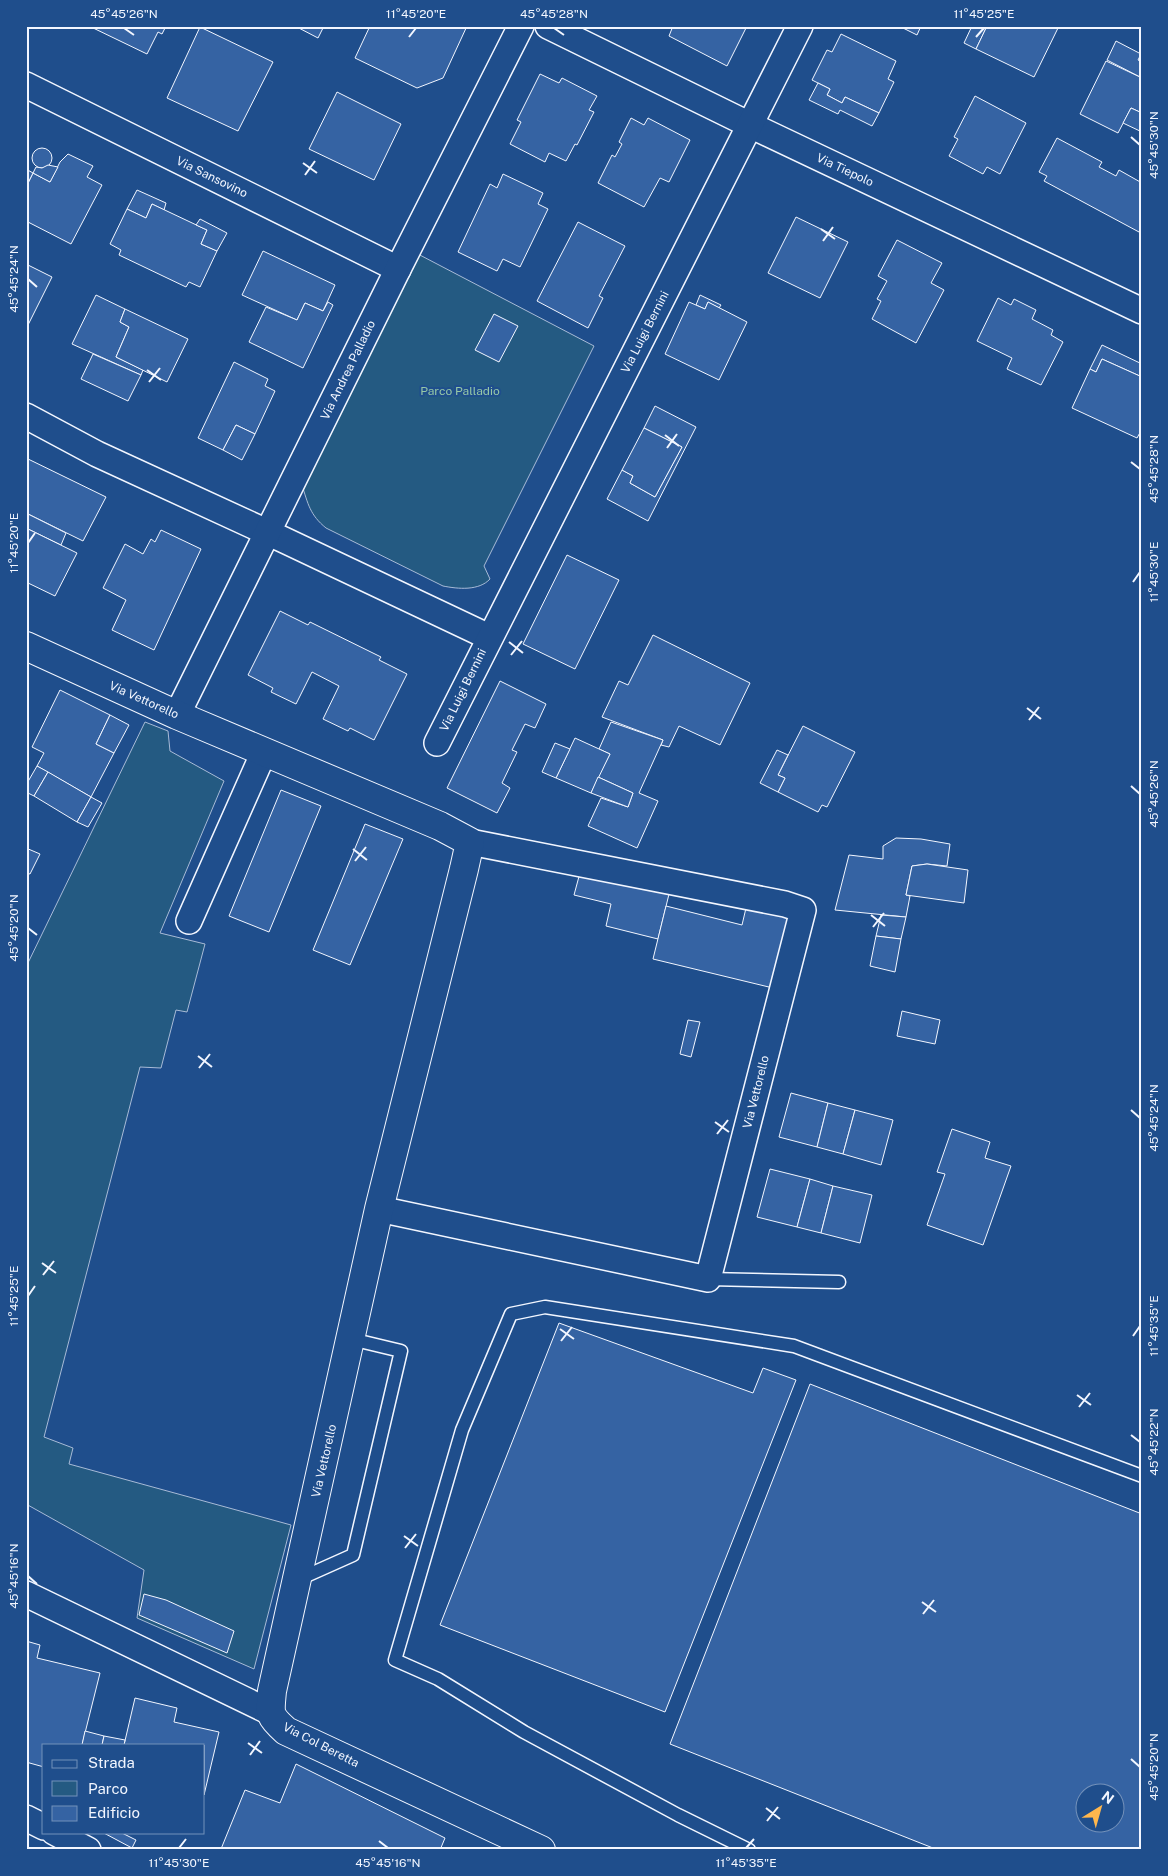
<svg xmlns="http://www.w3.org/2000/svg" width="1168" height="1876" font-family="'Public Sans',sans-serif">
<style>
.green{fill:#245a82;stroke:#a8bbd7}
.building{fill:#3563a3;stroke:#f2f6ff;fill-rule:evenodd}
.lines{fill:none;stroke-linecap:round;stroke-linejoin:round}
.lane-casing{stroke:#f2f6ff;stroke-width:15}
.street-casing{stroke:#f2f6ff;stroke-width:28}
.secondary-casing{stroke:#f2f6ff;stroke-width:30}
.lane{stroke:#1f4e8c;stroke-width:12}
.street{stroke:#1f4e8c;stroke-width:25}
.secondary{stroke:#1f4e8c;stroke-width:28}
.ticks{fill:none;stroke:#f2f6ff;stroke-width:2}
.labels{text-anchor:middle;stroke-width:4;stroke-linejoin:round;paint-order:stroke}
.street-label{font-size:12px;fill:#f2f6ff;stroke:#1f4e8c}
.park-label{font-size:12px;fill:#97c8a6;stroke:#1f4e8c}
.neatline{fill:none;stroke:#f2f6ff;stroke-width:2}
.ticks-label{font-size:12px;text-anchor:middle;fill:#f2f6ff}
</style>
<rect width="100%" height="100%" fill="#1f4e8c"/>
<g class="green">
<path d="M416,253L594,346L484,566L490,579C479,591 458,589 443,586L326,528C310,515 308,504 302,485Z"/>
<polygon points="145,722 168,731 170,751 224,781 160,933 205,944 187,1012 176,1010 161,1068 140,1067 44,1437 73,1448 69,1464 291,1525 254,1669 137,1618 144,1570 26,1504 26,967"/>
</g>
<g class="building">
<polygon points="89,26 166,26 162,34 158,32 147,54"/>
<polygon points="295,26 324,26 318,38"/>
<polygon points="370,26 467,26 443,78 417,88 355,58"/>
<polygon points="673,26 747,26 727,66 669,36"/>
<polygon points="899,26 921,26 917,35"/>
<polygon points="972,26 987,26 976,49 964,43"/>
<polygon points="987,26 1059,26 1034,77 976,49"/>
<polygon points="200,27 273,62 238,131 167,98"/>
<polygon points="841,34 896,61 888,79 894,82 879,113 845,97 842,103 827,95 830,89 812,80 827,50 832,52"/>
<polygon points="1116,41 1141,54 1138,60 1142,62 1142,78 1107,60"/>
<polygon points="1106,61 1142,78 1142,113 1131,108 1118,133 1080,114"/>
<polygon points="540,74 559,83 562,78 597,96 589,110 594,112 577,145 575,144 566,161 549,153 545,162 510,144 521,122 517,120"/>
<polygon points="818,83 830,89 827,95 842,103 845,97 879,113 872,126 840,110 838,114 809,100"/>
<polygon points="337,92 401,124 374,180 309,149"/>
<polygon points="975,96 1026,123 1000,174 987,167 983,174 949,156 958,139 954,137"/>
<polygon points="1131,108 1142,113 1142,132 1123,123"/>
<polygon points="631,118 644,125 648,118 690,140 669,182 660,178 644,207 598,183 612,155 615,157 622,144 619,142"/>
<polygon points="1057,138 1102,162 1099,167 1116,176 1119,170 1142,183 1142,227 1139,232 1044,181 1047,176 1039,172"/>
<circle cx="42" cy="158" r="10"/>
<polygon points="68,154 93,166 87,177 102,185 71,244 26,221 26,187 33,173 50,182 60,162"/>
<polygon points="48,165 58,167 50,182 33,173 36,167 42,168"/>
<polygon points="26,169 33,173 26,187"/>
<polygon points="503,174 543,193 538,204 548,209 520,267 503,259 497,271 458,252 490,184 497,188"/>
<polygon points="137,190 166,203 164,210 152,204 146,218 127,209"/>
<polygon points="152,204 207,230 201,244 217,251 200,287 189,282 186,287 119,255 121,250 110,244 127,209 146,218"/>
<polygon points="796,217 848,242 820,298 768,273"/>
<polygon points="200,219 227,233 217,251 201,244 207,230 196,225"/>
<polygon points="578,222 625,246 599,296 603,298 588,328 537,301"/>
<polygon points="897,240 942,263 931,283 944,290 916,343 872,319 881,301 877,299 887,281 878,276"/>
<polygon points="263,251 335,285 323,311 305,303 297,320 242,295"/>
<polygon points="26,264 52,277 26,329"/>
<polygon points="96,295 125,309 120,322 129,327 116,357 143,370 141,375 72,344"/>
<polygon points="700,295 721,305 719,308 708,302 705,309 696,305"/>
<polygon points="998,298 1011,305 1014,299 1036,310 1032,319 1053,330 1051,335 1063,342 1041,385 1007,369 1012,358 977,341"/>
<polygon points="328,302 333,305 303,368 249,342 266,307 297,320 305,303 323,311"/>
<polygon points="689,302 705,309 708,302 747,322 719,380 665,354"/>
<polygon points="125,309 188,339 167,382 116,357 129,327 120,322"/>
<polygon points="494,314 518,326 499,362 475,350"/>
<polygon points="1102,345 1142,364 1142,377 1102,359 1096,372 1090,369"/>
<polygon points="93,354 141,375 128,401 81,379"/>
<polygon points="1102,359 1142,377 1142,429 1137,438 1072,408 1090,369 1096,372"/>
<polygon points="234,362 268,379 265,386 275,391 255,434 236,425 223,450 198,438"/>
<polygon points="655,406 696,427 648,521 607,499 622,470 633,476 630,483 655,497 682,447 644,428"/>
<polygon points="236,425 255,434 242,460 223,450"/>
<polygon points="644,428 682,447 655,497 630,483 633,476 622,470"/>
<polygon points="26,458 106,497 83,541 26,513"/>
<polygon points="26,513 66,533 61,545 26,528"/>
<polygon points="26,528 77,553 55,596 26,582"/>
<polygon points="161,530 201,549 154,650 112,630 126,600 103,588 125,544 143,554 151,539 155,542"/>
<polygon points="567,555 619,580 575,669 523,644"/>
<polygon points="280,611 308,625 310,622 381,657 379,660 407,674 374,740 350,728 348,731 323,719 339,686 312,672 296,704 271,692 273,688 248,675"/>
<polygon points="653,635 750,683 720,745 679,726 669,747 661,745 663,740 602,717 619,681 628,685"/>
<polygon points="500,681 546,704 535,728 525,724 512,750 517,752 502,783 510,788 497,813 447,788"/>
<polygon points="60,690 110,715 96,744 114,753 91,797 37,766 44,753 32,747"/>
<polygon points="110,715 129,725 114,753 96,744"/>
<polygon points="611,722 663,740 639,793 658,801 637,848 588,826 601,798 628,807 633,793 598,777 610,754 599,749"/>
<polygon points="803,726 855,752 827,807 822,805 818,812 778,792 785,778 778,775"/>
<polygon points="575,738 610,754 591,793 556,778"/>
<polygon points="555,743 570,749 556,778 542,772"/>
<polygon points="777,750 788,755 778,775 785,778 778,792 760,783"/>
<polygon points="37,766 48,772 34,796 26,792 26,785"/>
<polygon points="48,772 91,797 77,822 34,796"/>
<polygon points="598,777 633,793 628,807 591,793"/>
<polygon points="281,790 321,806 269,932 229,916"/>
<polygon points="91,797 102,803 88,827 77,822"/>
<polygon points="365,824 403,839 350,965 313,950"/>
<polygon points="896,838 921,839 950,844 947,866 927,864 912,866 906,895 910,896 906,917 835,910 849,855 883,859 883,846"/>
<polygon points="26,848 40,854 30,874 26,873"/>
<polygon points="927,864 968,870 964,903 906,895 912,866"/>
<polygon points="581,869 670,890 658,939 606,926 611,904 574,895"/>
<polygon points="666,906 742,925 746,908 790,918 773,988 653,959"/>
<polygon points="881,915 906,917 901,939 876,936"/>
<polygon points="876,936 901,939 895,972 870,966"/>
<polygon points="902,1011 940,1020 935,1044 897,1036"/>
<polygon points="688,1020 700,1022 691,1057 680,1054"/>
<polygon points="791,1093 828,1103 817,1147 779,1137"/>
<polygon points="828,1103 855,1110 843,1154 817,1147"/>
<polygon points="855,1110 893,1120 881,1165 843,1154"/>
<polygon points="952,1129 990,1142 985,1158 1011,1166 983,1245 927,1225 945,1174 937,1172"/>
<polygon points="770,1169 810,1179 797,1227 757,1217"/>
<polygon points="810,1179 833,1186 821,1233 797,1227"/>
<polygon points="833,1186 872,1195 860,1243 821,1233"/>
<polygon points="559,1323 753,1393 763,1368 796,1380 665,1712 440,1625"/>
<path d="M810,1384L1142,1514V1850H938L670,1744ZM1086,1794H1116V1824H1086Z"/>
<polygon points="144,1594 166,1600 234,1631 227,1653 139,1615"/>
<polygon points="26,1641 40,1645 37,1658 100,1673 82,1745 44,1745 44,1767 26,1762"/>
<polygon points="135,1698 177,1708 174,1722 219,1732 204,1795 204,1745 124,1745"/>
<polygon points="85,1731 104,1736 102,1745 82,1745"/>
<polygon points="104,1736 125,1740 124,1745 102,1745"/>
<polygon points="296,1764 445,1838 440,1850 221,1849 245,1790 280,1803"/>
<polygon points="102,1832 120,1832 136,1840 132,1848"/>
</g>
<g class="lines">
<g class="lane-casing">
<g id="lane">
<polyline points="708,1279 839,1282"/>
<polyline points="297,1580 353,1555 401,1351 351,1339"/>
<polyline points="749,1850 678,1815 524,1732 438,1679 395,1660 462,1430 511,1314 545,1307 794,1346 1142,1476"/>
</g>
</g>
<g class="street-casing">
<g id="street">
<polyline points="548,26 750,125 1142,311"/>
<polyline points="26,85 398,269"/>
<polyline points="26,416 97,454 284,540 489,637"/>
<polyline points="177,715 398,269 521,26"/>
<polyline points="437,743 800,26"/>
<polyline points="189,921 264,752"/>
<polyline points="379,1209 708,1279 803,910 785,904 470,842"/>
<polyline points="26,1594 270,1712"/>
<polyline points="26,1818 44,1827"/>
<polyline points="54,1832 88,1850"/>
</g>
</g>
<g class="secondary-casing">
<path id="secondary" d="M26,646L177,715L440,826L470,842L464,869L379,1209L272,1691C270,1714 268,1715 286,1731L541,1850"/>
</g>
<use href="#lane" class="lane"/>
<use href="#street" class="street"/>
<use href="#secondary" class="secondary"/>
</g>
<path class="ticks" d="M124,28L134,35M554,28L564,35M409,37L416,28M976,37L984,28M1131,137L1140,145M303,163L317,173M305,175L315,161M821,229L835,239M823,241L833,227M28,279L37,287M147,370L161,380M149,382L160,368M665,435L679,446M667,448L677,434M1131,462L1140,469M28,543L35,533M1133,582L1140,572M509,642L523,653M511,655L522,641M1027,708L1041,719M1029,720L1039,707M1131,786L1140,794M353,849L367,860M355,861L366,847M871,915L885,926M873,927L884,913M28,928L37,935M198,1056L212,1067M199,1068L210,1054M1131,1110L1140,1118M715,1122L729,1132M717,1134L728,1120M42,1263L56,1273M43,1275L54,1261M28,1296L35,1286M560,1329L574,1339M1133,1336L1140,1326M561,1341L572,1327M1077,1395L1091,1405M1079,1407L1090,1393M1131,1435L1140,1442M404,1536L418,1546M405,1548L416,1534M28,1576L37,1584M922,1602L936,1612M923,1614L934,1600M248,1743L262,1753M250,1755L260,1741M1131,1759L1140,1767M766,1808L780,1819M767,1821L778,1807M379,1841L388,1848M179,1848L186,1839M746,1848L754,1839"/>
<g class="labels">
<g class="street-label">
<text transform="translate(845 170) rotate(25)" y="4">Via Tiepolo</text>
<text transform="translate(212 177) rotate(26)" y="4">Via Sansovino</text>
<text transform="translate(645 332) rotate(-63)" y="4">Via Luigi Bernini</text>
<text transform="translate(348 370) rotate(-64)" y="4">Via Andrea Palladio</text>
<text transform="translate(463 690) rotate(-64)" y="4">Via Luigi Bernini</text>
<text transform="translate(144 700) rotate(24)" y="4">Via Vettorello</text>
<text transform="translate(756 1092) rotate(-76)" y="4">Via Vettorello</text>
<text transform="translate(324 1461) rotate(-77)" y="4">Via Vettorello</text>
<text transform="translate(321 1745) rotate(27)" y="4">Via Col Beretta</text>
</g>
<g class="park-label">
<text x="460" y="395">Parco Palladio</text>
</g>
</g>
<rect width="1168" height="1876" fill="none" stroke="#1f4e8c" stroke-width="55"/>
<rect x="42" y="1744" width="162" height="90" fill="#1f4e8c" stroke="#7391ba"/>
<rect x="52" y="1760" width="25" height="8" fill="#1f4e8c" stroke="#7391ba"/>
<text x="88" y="1768" font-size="15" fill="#f2f6ff">Strada</text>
<rect x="52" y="1781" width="25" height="15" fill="#245a82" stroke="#7391ba"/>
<text x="88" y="1794" font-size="15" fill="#f2f6ff">Parco</text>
<rect x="52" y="1806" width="25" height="15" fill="#3563a3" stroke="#7391ba"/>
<text x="88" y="1818" font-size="15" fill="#f2f6ff">Edificio</text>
<g transform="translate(1100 1808) rotate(37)"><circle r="24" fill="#1f4e8c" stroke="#7391ba"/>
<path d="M0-4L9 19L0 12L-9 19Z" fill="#ffb74d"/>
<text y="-8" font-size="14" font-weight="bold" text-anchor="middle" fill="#f2f6ff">N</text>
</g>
<rect x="28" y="28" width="1112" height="1820" class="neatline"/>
<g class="ticks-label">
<text x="124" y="18">45°45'26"N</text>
<text x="416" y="18">11°45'20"E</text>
<text x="554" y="18">45°45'28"N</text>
<text x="984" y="18">11°45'25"E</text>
<text transform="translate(1154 145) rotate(-90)" y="4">45°45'30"N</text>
<text transform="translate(14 279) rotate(-90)" y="4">45°45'24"N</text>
<text transform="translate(1154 469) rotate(-90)" y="4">45°45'28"N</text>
<text transform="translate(14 543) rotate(-90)" y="4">11°45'20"E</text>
<text transform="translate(1154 572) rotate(-90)" y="4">11°45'30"E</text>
<text transform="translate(1154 794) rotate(-90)" y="4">45°45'26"N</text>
<text transform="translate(14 928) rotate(-90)" y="4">45°45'20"N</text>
<text transform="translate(1154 1118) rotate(-90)" y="4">45°45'24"N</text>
<text transform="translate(14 1296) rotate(-90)" y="4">11°45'25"E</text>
<text transform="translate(1154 1326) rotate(-90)" y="4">11°45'35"E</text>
<text transform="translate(1154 1442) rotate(-90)" y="4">45°45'22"N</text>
<text transform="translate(14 1576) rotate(-90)" y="4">45°45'16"N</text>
<text transform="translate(1154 1767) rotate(-90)" y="4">45°45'20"N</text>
<text x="179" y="1867">11°45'30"E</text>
<text x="388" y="1867">45°45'16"N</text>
<text x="746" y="1867">11°45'35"E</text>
</g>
</svg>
